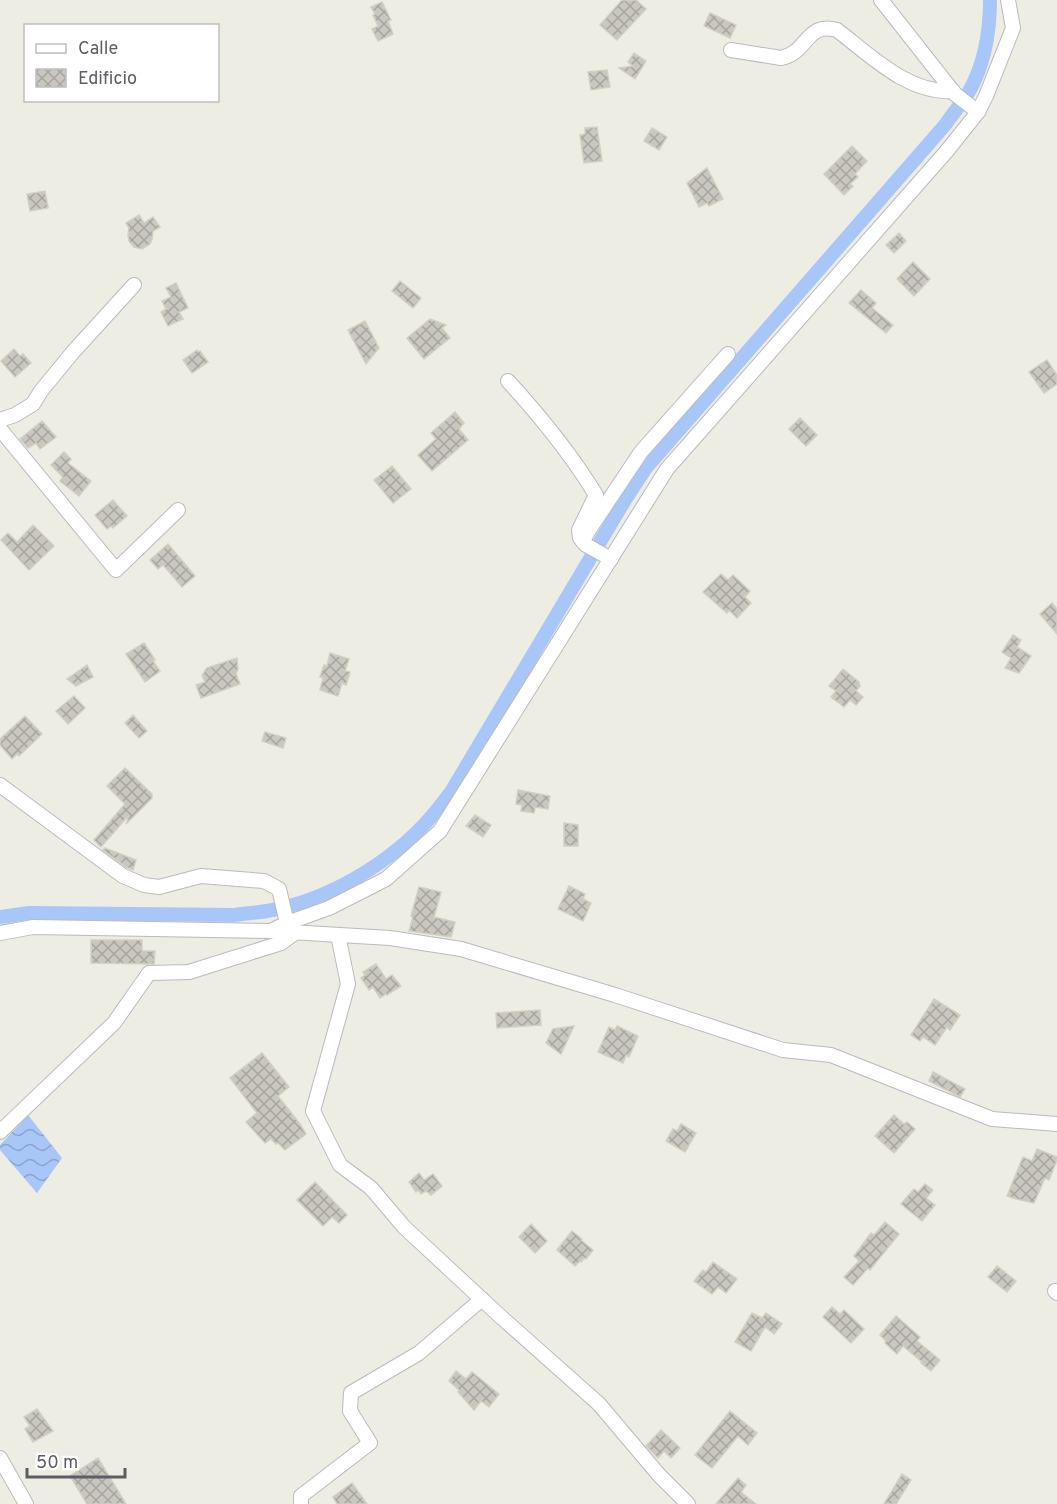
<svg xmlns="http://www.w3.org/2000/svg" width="1057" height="1504" font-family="Overpass,sans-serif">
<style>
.water{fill:url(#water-waves)}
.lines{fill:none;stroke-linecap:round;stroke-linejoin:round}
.canal{stroke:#a8c6f8;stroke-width:14}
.building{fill:url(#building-cross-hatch);stroke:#d1d0c2;stroke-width:1.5}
.street-casing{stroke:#b9babf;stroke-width:16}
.street{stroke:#fff;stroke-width:14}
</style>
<defs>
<pattern id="water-waves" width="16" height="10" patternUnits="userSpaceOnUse" patternTransform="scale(1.5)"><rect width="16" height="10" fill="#a8c6f8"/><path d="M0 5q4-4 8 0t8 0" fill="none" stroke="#8ca4cc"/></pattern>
<pattern id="building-cross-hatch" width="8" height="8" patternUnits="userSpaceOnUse" patternTransform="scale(1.5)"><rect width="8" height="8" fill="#c9c7c0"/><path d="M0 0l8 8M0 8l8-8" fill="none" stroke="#a6a5a0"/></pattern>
</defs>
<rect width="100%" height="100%" fill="#edede4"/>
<polygon class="water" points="28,1115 62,1158 37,1193 0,1150 0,1145"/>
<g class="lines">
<path class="canal" d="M0,917L29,913L235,915C245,913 256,913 267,911C327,901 391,863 431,817C438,809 445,800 451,792L625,500L646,468L945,125C952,115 960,105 967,95C984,67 990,32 990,0"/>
</g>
<g class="building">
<polygon points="622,0 636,0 646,9 617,40 600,25"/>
<polygon points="382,2 391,20 388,21 393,34 378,41 372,29 378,26 373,15 375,14 371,7"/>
<polygon points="710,13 736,25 730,38 704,26"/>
<polygon points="634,53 646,61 635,79 619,68 633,66 628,62"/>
<polygon points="607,70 610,87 591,90 588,72"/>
<polygon points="597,127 602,161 584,163 580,135 585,134 585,128"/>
<polygon points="652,128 667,137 659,150 644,141"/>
<polygon points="852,146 867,161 855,174 858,177 850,184 853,186 844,195 824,174"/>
<polygon points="707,168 723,199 709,206 707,203 699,207 687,183"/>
<polygon points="45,191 48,208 30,211 27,194"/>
<polygon points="139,215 144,223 153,217 160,227 153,231 152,239 150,244 142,249 134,247 129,241 128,235 129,228 126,223"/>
<polygon points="899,233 906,241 894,253 886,245"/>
<polygon points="913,262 930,279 914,296 897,279"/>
<polygon points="400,281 421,298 413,308 392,291"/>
<polygon points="176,283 188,308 179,312 183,319 168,326 161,312 166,309 162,301 171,297 166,288"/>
<polygon points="861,290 876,303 872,308 893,325 886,333 849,303"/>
<polygon points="430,319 446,325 442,328 450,338 424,359 407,338"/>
<polygon points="365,321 379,348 366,364 348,330"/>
<polygon points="14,349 20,356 23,354 31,363 15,377 1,361"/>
<polygon points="197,350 198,352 200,351 208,362 192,373 183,360"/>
<polygon points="1047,360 1057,375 1057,384 1044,393 1029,372"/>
<polygon points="455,412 464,423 459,429 468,440 432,471 418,455 436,439 431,433"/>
<polygon points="800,418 817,435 806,446 789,429"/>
<polygon points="42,421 56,437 40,449 36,443 28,448 20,439"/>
<polygon points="64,452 71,459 68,463 91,481 79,496 60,481 63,477 51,465"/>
<polygon points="392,466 411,489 393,503 374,480"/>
<polygon points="113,500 127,516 113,528 111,526 107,529 95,515"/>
<polygon points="33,525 54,546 29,570 1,540 8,533 17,542"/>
<polygon points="168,544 195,576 182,587 163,565 158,569 150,560"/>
<polygon points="721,574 728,580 733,575 750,591 745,597 751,603 737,618 729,610 727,613 703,592"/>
<polygon points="1052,603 1057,609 1057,634 1040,614"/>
<polygon points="1013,635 1021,640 1017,647 1031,656 1019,673 1005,668 1011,658 1002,652"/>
<polygon points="144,643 155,660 153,661 160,671 145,682 126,654"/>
<polygon points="330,653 349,659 345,671 350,672 346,685 342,683 338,696 320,690 323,678 320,677 324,665 327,666"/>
<polygon points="237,658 238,669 236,674 240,684 201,698 196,685 205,682 202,675 207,668"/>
<polygon points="87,665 93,677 76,686 67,679"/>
<polygon points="843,669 859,682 860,686 856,691 863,697 856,705 850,700 844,707 831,697 836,691 829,686"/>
<polygon points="74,696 85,708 68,724 56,711"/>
<polygon points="133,715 147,731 139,738 125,723"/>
<polygon points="25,716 42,734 19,756 17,754 12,759 0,745 0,739"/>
<polygon points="265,732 286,738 283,748 262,741"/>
<polygon points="125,768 152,794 152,798 126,824 129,815 101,847 94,840 125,804 107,786"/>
<polygon points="518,790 550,796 548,809 535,807 534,813 521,811 522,805 516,804"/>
<polygon points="475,815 491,825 483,837 466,826"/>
<polygon points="564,823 578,825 578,846 564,846"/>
<polygon points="105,848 136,860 133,870 126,867 103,850"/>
<polygon points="569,886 585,894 583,899 591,903 583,921 558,909"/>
<polygon points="419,887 441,892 434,917 455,922 451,937 409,931 413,917 411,916"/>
<polygon points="91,940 142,940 142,951 155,951 154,964 91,963"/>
<polygon points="376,964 386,979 392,975 401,986 387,995 386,994 380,998 373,987 369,990 361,978 365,975 363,972"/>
<polygon points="934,999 960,1015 950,1030 947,1027 935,1045 923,1037 920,1041 911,1035"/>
<polygon points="540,1010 541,1025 497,1028 496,1013"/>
<polygon points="574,1026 561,1054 546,1043 553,1029"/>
<polygon points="617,1026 638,1036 629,1057 626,1055 623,1063 598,1052 609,1027 615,1030"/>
<polygon points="262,1053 289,1087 278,1096 300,1124 306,1134 285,1150 278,1143 276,1144 271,1139 265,1143 246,1122 257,1113 230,1078"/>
<polygon points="933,1072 965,1089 960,1097 929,1081"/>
<polygon points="894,1115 904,1124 907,1122 915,1129 894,1153 875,1136"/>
<polygon points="681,1124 696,1133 685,1152 666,1141 673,1129 677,1131"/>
<polygon points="1037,1149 1057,1157 1057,1160 1049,1180 1045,1178 1034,1203 1016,1199 1007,1196 1023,1157 1032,1161"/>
<polygon points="419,1173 424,1180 433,1174 442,1186 431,1195 426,1191 421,1194 418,1190 416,1192 409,1182"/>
<polygon points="315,1182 347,1215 339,1223 332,1217 323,1226 297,1200"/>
<polygon points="925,1184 933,1190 926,1198 935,1205 922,1221 901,1204 914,1189 918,1192"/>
<polygon points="885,1222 899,1234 870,1270 868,1268 853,1285 844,1277 859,1261 854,1256 871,1233 874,1235"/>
<polygon points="531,1224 547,1241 535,1253 519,1237"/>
<polygon points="572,1231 582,1239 581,1240 593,1250 586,1259 584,1258 581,1262 580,1261 575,1266 557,1250"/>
<polygon points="713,1262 737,1279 726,1293 718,1287 712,1294 694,1281 703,1270 706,1272"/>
<polygon points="997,1266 1016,1281 1007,1292 988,1277"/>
<polygon points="832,1307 840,1314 844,1310 864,1329 851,1343 823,1317"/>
<polygon points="752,1313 762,1318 766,1313 782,1324 774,1334 765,1327 751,1351 735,1342"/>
<polygon points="896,1316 920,1337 917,1341 940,1360 931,1371 921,1363 922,1362 903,1346 897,1354 885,1343 886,1341 880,1335"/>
<polygon points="456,1371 466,1379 472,1372 499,1394 489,1407 481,1401 474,1410 458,1392 459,1390 449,1381"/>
<polygon points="37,1409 53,1431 33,1442 25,1429 30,1426 24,1417"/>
<polygon points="730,1411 757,1433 748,1445 738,1436 712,1468 695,1455"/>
<polygon points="661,1430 680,1448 671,1458 664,1451 658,1458 646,1446"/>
<polygon points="98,1458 126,1504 87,1504 70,1476"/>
<polygon points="902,1474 911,1480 896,1504 884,1504"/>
<polygon points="738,1478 746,1485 741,1492 756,1504 716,1504"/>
<polygon points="352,1483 367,1504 337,1504 333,1497"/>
</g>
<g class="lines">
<g class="street-casing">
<g id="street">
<polyline points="881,0 955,94 978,112"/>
<path d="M731,50L781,58C808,53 806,21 837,30C870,55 908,94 953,91"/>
<path d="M508,381C540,416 571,454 596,495L579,530L580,538L586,545L611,559"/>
<polyline points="0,420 15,415 33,404 41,391 73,352 134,285"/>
<polyline points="0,429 116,570 178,510"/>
<polyline points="583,542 587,533 641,452 728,354"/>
<polyline points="0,785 123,876 144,885 159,887 201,876 264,881 279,889 287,923"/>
<polyline points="273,931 390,938 461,949 615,995 783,1050 831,1055 992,1119 1057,1124"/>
<polyline points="0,933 33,927 271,931 287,923 329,908 386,879 440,831 667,469 946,152 978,112 986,96 1013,28 1008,0"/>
<polyline points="338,935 348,984 313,1111 340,1165 371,1188 404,1227 501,1317 599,1404 659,1475 688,1504"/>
<polyline points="0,1132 114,1023 149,973 189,972 281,943 296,932"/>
<polyline points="1055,1291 1057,1293"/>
<polyline points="0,1458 26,1504"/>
<polyline points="301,1504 301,1496 370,1443 350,1411 351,1393 419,1353 482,1299"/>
</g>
</g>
<use href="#street" class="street"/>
</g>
<rect x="24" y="24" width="195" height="78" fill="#ffffff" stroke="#bebfc1" stroke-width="1.5"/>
<rect x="36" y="44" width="30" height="9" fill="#ffffff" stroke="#bebfc1" stroke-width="1.5"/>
<text x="78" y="54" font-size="18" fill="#5c5e63">Calle</text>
<rect x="36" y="69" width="30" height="18" fill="url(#building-cross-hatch)" stroke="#bebfc1" stroke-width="1.5"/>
<text x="78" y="84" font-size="18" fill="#5c5e63">Edificio</text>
<path d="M27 1468v9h98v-9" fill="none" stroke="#5c5e63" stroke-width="3"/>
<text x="36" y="1468" font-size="18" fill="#5c5e63" stroke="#ffffff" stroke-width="4.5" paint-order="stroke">50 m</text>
</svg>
